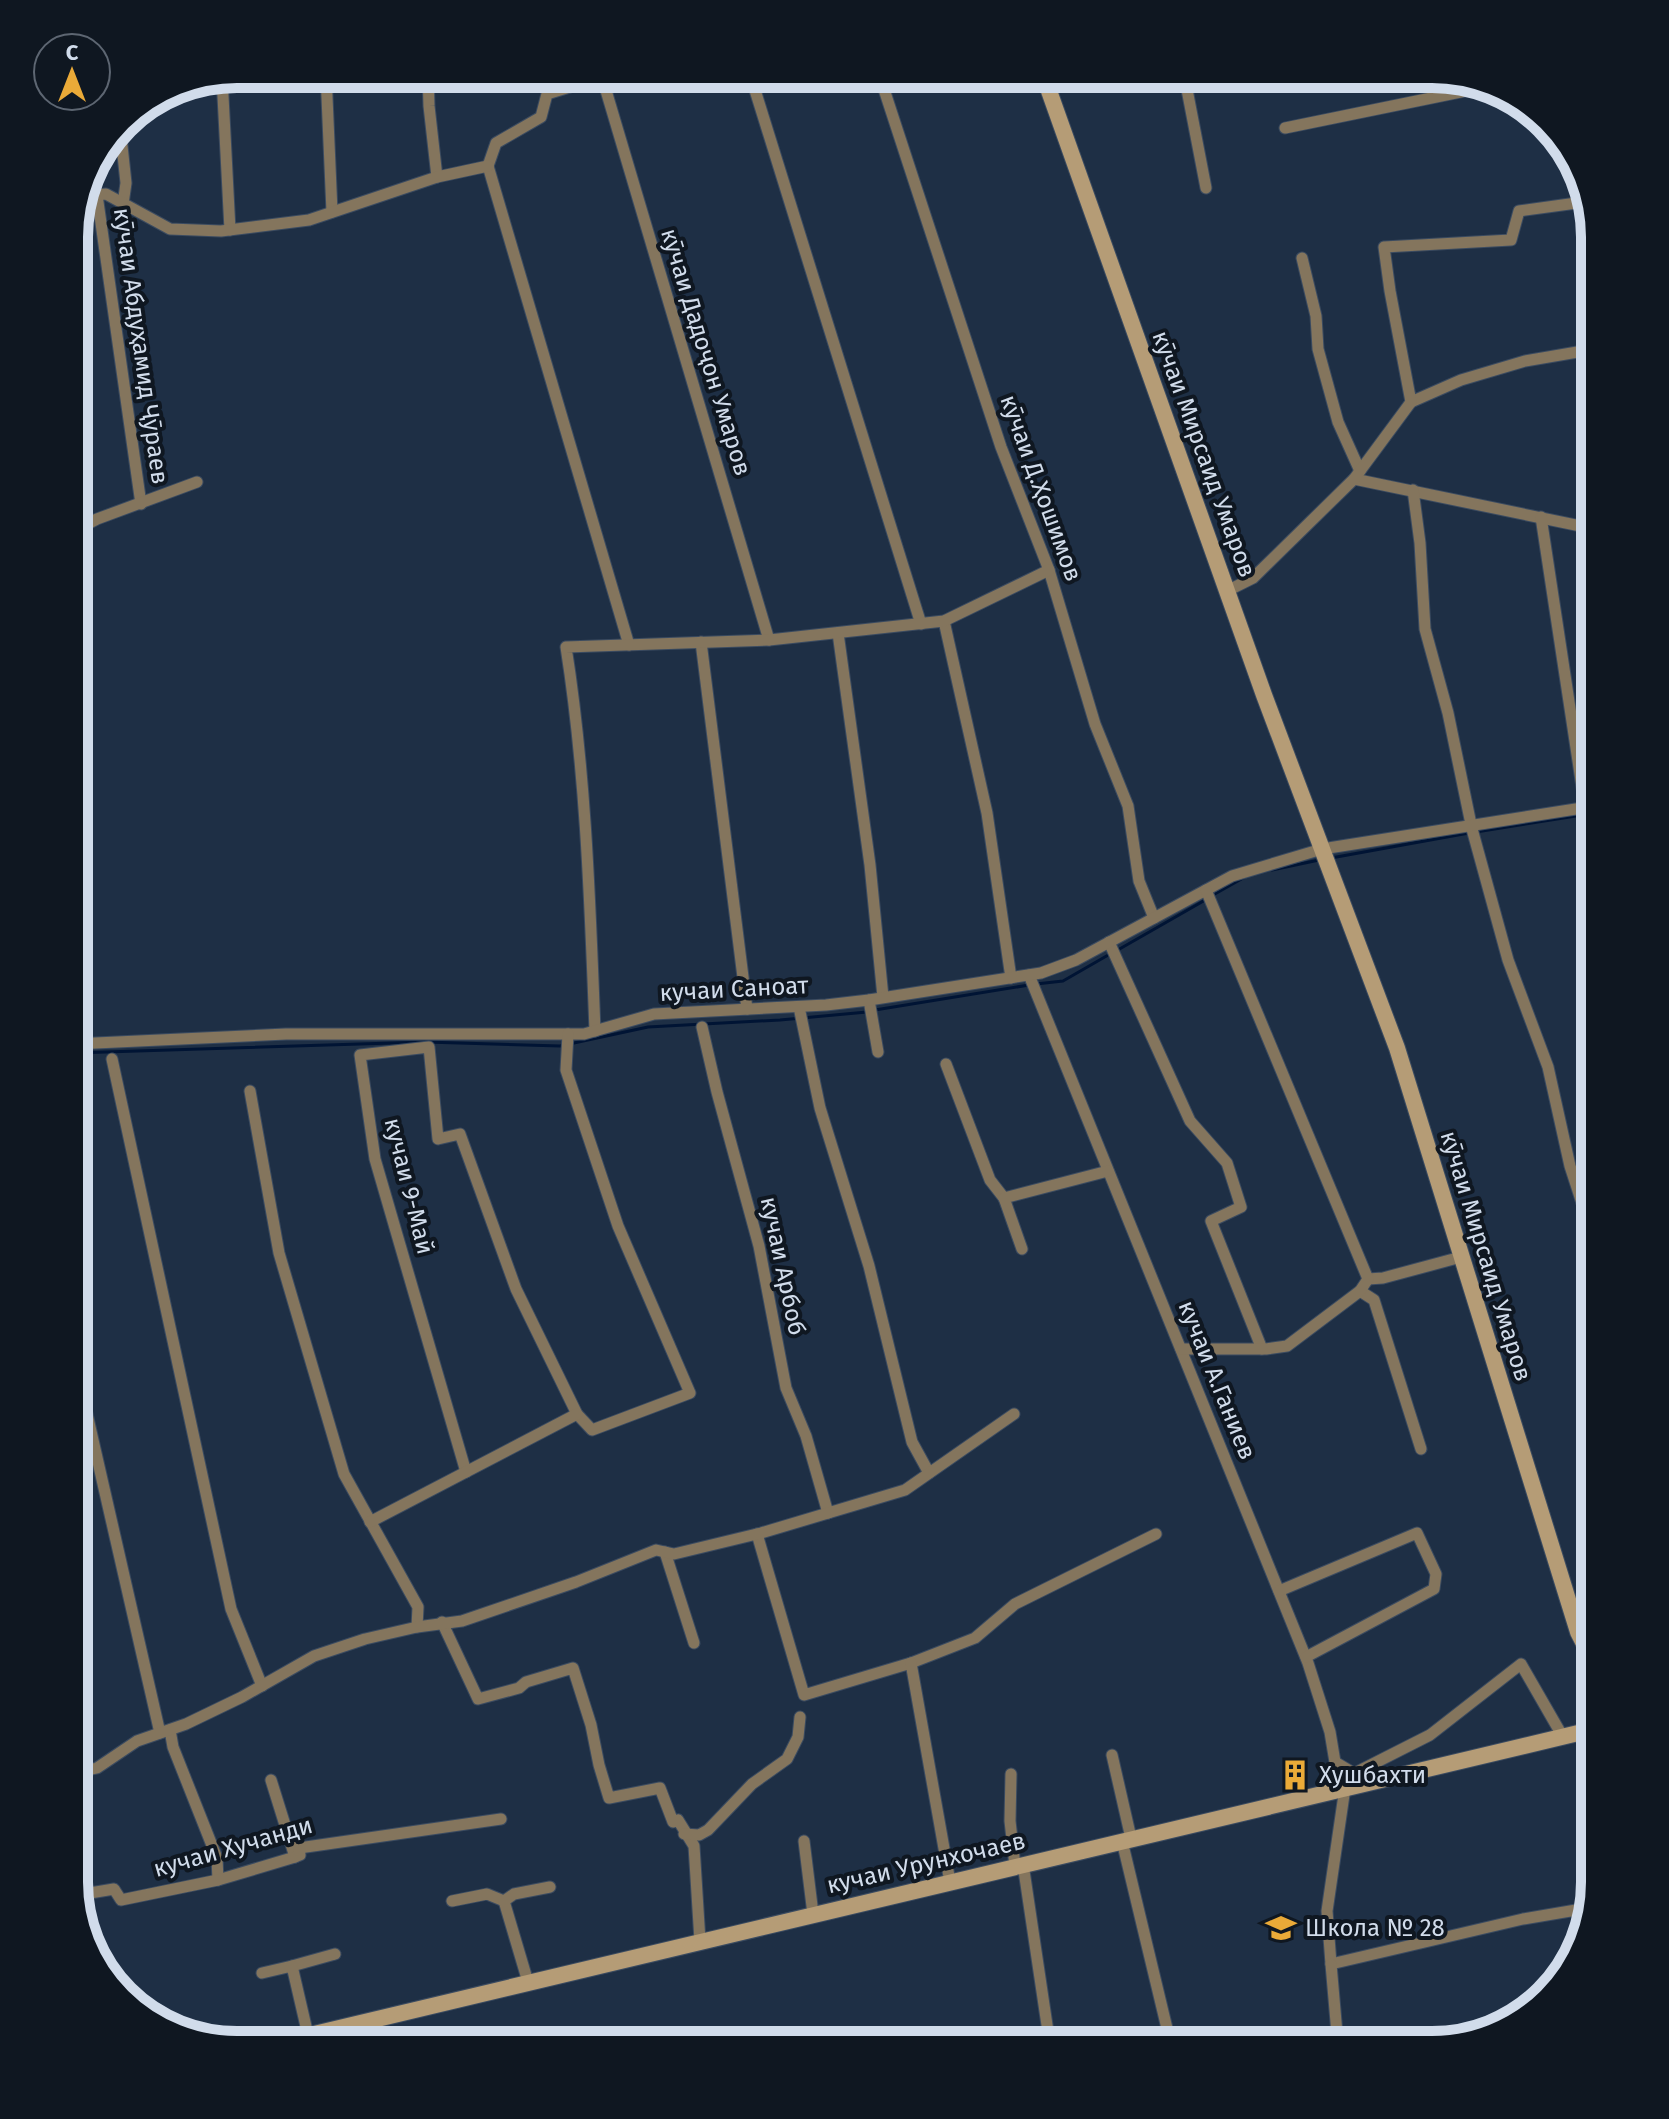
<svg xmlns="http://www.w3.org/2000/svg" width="1669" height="2119" font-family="'Fira Sans',sans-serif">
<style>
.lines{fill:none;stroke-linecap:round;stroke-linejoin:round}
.stream{stroke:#001434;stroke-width:3}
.street-casing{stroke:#3b4b60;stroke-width:13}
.secondary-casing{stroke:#3b4b60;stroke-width:18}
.street{stroke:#84755d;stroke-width:11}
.secondary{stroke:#b59c76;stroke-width:16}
.labels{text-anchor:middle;stroke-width:8;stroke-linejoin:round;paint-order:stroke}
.street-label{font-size:24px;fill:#d1dceb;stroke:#0f1721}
.poi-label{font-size:24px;fill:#d1dceb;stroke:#0f1721;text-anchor:start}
.rim{fill:none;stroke:#d1dceb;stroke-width:10}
</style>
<rect width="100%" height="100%" fill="#1e2f45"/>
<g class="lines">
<g class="stream">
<polyline points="1476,832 1595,813"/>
<polyline points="1331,858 1469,833"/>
<polyline points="1272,870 1319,860"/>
<polyline points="1213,895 1245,877"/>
<polyline points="1116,951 1207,899"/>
<polyline points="1036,984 1063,981 1110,954"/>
<polyline points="875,1010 1029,985"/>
<polyline points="74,1053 425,1042 560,1046 648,1027 780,1020 867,1012"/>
</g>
<g class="street-casing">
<g id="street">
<polyline points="326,74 332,212"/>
<polyline points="428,74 429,106 437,177"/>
<polyline points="750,74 921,624"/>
<polyline points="879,74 1001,447 1049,570 1095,724 1128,806 1139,881 1154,918"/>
<polyline points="1184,74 1206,188"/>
<polyline points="222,77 230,230"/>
<polyline points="602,77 769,640"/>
<polyline points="120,127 126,183 123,204"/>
<polyline points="1285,128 1485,87"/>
<polyline points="488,166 629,645"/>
<polyline points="488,166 496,143 541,117 547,94 612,74"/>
<polyline points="97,195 141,504"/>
<polyline points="83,196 106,194 170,229 221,231 309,220 437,177 488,166"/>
<polyline points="1302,258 1316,316 1318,349 1338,422 1360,471"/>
<polyline points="1411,402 1461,380 1525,361 1595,349"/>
<polyline points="1354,479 1595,529"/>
<polyline points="1413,490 1420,543 1425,629 1448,713 1472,829 1508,960 1548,1067 1570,1166 1595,1243"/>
<polyline points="1541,517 1585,807"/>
<polyline points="74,531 97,519 197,482"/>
<polyline points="1227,591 1253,578 1354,479 1411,402 1390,291 1384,247 1511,240 1519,211 1584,202"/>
<polyline points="944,621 987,813 1011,978"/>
<polyline points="838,633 870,865 883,997"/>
<polyline points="701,642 747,1009"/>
<polyline points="1109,942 1190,1121 1227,1163 1241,1207 1211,1221 1262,1349"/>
<polyline points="1029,975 1308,1663 1330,1732 1335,1762 1350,1771 1355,1786"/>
<polyline points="869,1000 878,1052"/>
<polyline points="799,1007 820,1108 869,1266 912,1442 929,1473"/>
<polyline points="702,1027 717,1092 759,1246 786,1388 806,1436 828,1513"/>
<path d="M595,1031C590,903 586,774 566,647L769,640L944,621L1049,570"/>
<polyline points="74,1044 286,1034 584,1034 654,1014 826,1005 869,1000 1041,973 1076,960 1232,876 1322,849 1595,806"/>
<polyline points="112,1059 231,1609 262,1686"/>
<polyline points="946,1064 990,1180 1004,1198"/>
<polyline points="250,1091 279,1253 344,1474 418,1607 417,1627"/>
<polyline points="1022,1249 1004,1198 1108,1171"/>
<polyline points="1368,1279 1383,1278 1461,1257"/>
<polyline points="1360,1291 1374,1300 1421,1449"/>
<polyline points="1181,1349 1266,1349 1287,1346 1360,1291 1368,1279 1206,890"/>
<polyline points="74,1357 160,1733"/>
<polyline points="466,1472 375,1159 360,1055 429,1047 438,1139 460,1134 516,1289 577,1414 592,1430 690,1393 618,1226 566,1070 568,1034"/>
<polyline points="370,1522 577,1414"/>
<polyline points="757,1534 804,1695 911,1663 975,1638 1015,1604 1156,1534"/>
<polyline points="665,1552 694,1643"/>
<polyline points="1279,1591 1417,1533 1436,1574 1434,1589 1306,1657"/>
<polyline points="442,1622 478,1699 519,1688 526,1682 573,1668 591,1725 599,1765 609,1798 660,1788 673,1822 678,1820 694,1846 700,1941"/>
<polyline points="911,1663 950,1882"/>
<polyline points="170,1730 173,1747 217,1858 218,1880"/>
<polyline points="1112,1755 1131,1838"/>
<polyline points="74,1773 97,1768 137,1741 186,1724 242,1697 314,1656 365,1639 417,1627 462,1621 576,1582 656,1550 674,1554 761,1533 905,1490 1014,1414"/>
<polyline points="1011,1774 1010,1821 1015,1866"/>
<polyline points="1351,1775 1430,1735 1521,1664 1563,1737"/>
<polyline points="271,1780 295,1857"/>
<polyline points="1345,1788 1327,1911 1331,1964 1523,1919 1588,1908"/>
<polyline points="684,1834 699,1835 708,1830 752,1784 787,1759 798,1737 800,1717"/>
<polyline points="804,1841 813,1914"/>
<polyline points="1122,1841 1171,2045"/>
<polyline points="1023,1864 1050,2045"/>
<polyline points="78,1895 114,1889 121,1900 218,1880 295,1857 300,1855 299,1848 501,1819"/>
<polyline points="452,1901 487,1894 504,1901"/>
<polyline points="1331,1964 1338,2045"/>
<polyline points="292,1966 335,1954"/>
<polyline points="262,1973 292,1966 308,2035"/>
<polyline points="528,1982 504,1901 514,1894 550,1887"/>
</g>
</g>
<g class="secondary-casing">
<g id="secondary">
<polyline points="1043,74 1264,695 1397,1048 1578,1632 1595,1665"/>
<polyline points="268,2045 1595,1729"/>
</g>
</g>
<use href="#street" class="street"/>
<use href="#secondary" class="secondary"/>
</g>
<defs>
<g id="building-bare" transform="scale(2.4)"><path d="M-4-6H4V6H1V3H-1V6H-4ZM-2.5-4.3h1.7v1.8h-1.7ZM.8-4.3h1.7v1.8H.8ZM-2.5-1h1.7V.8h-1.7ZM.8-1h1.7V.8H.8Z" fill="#eaaa38" stroke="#0f1721" stroke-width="2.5" paint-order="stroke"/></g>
<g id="school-bare" transform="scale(2.4)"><path d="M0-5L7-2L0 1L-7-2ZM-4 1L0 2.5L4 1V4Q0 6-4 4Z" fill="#eaaa38" stroke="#0f1721" stroke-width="2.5" paint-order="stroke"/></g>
</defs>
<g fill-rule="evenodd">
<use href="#building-bare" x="1295" y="1775"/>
<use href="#school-bare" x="1281" y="1928"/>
</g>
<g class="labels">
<g class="street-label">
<text transform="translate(141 346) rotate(82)" y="8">кӯчаи Абдуҳамид Ҷӯраев</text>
<text transform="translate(706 352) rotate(73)" y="8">кӯчаи Дадоҷон Умаров</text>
<text transform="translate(1204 454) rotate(70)" y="8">кӯчаи Мирсаид Умаров</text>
<text transform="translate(1041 488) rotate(70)" y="8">кӯчаи Д.Ҳошимов</text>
<text transform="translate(734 989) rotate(-3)" y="8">кучаи Саноат</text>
<text transform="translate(409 1186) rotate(76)" y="8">кучаи 9-Май</text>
<text transform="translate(1486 1256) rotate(73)" y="8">кӯчаи Мирсаид Умаров</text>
<text transform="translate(783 1266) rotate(78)" y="8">кучаи Арбоб</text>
<text transform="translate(1217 1380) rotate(68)" y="8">кучаи А.Ганиев</text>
<text transform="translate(233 1847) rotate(-16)" y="8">кучаи Хучанди</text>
<text transform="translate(926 1863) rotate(-13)" y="8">кучаи Урунхочаев</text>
</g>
<g class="poi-label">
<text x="1319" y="1783">Хушбахти</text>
<text x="1305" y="1936">Школа № 28</text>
</g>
</g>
<path d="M0 0H1669V2119H0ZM237 88H1432A149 149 0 0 1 1581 237V1882A149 149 0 0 1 1432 2031H237A149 149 0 0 1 88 1882V237A149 149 0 0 1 237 88Z" fill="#0f1721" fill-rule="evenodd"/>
<path class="rim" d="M237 88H1432A149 149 0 0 1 1581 237V1882A149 149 0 0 1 1432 2031H237A149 149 0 0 1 88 1882V237A149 149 0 0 1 237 88Z"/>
<g transform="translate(72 72)"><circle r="38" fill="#0f1721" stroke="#5d6672" stroke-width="2"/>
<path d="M0-6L14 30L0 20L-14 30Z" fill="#eaaa38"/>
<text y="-12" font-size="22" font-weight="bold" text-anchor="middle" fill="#d1dceb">С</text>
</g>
</svg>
